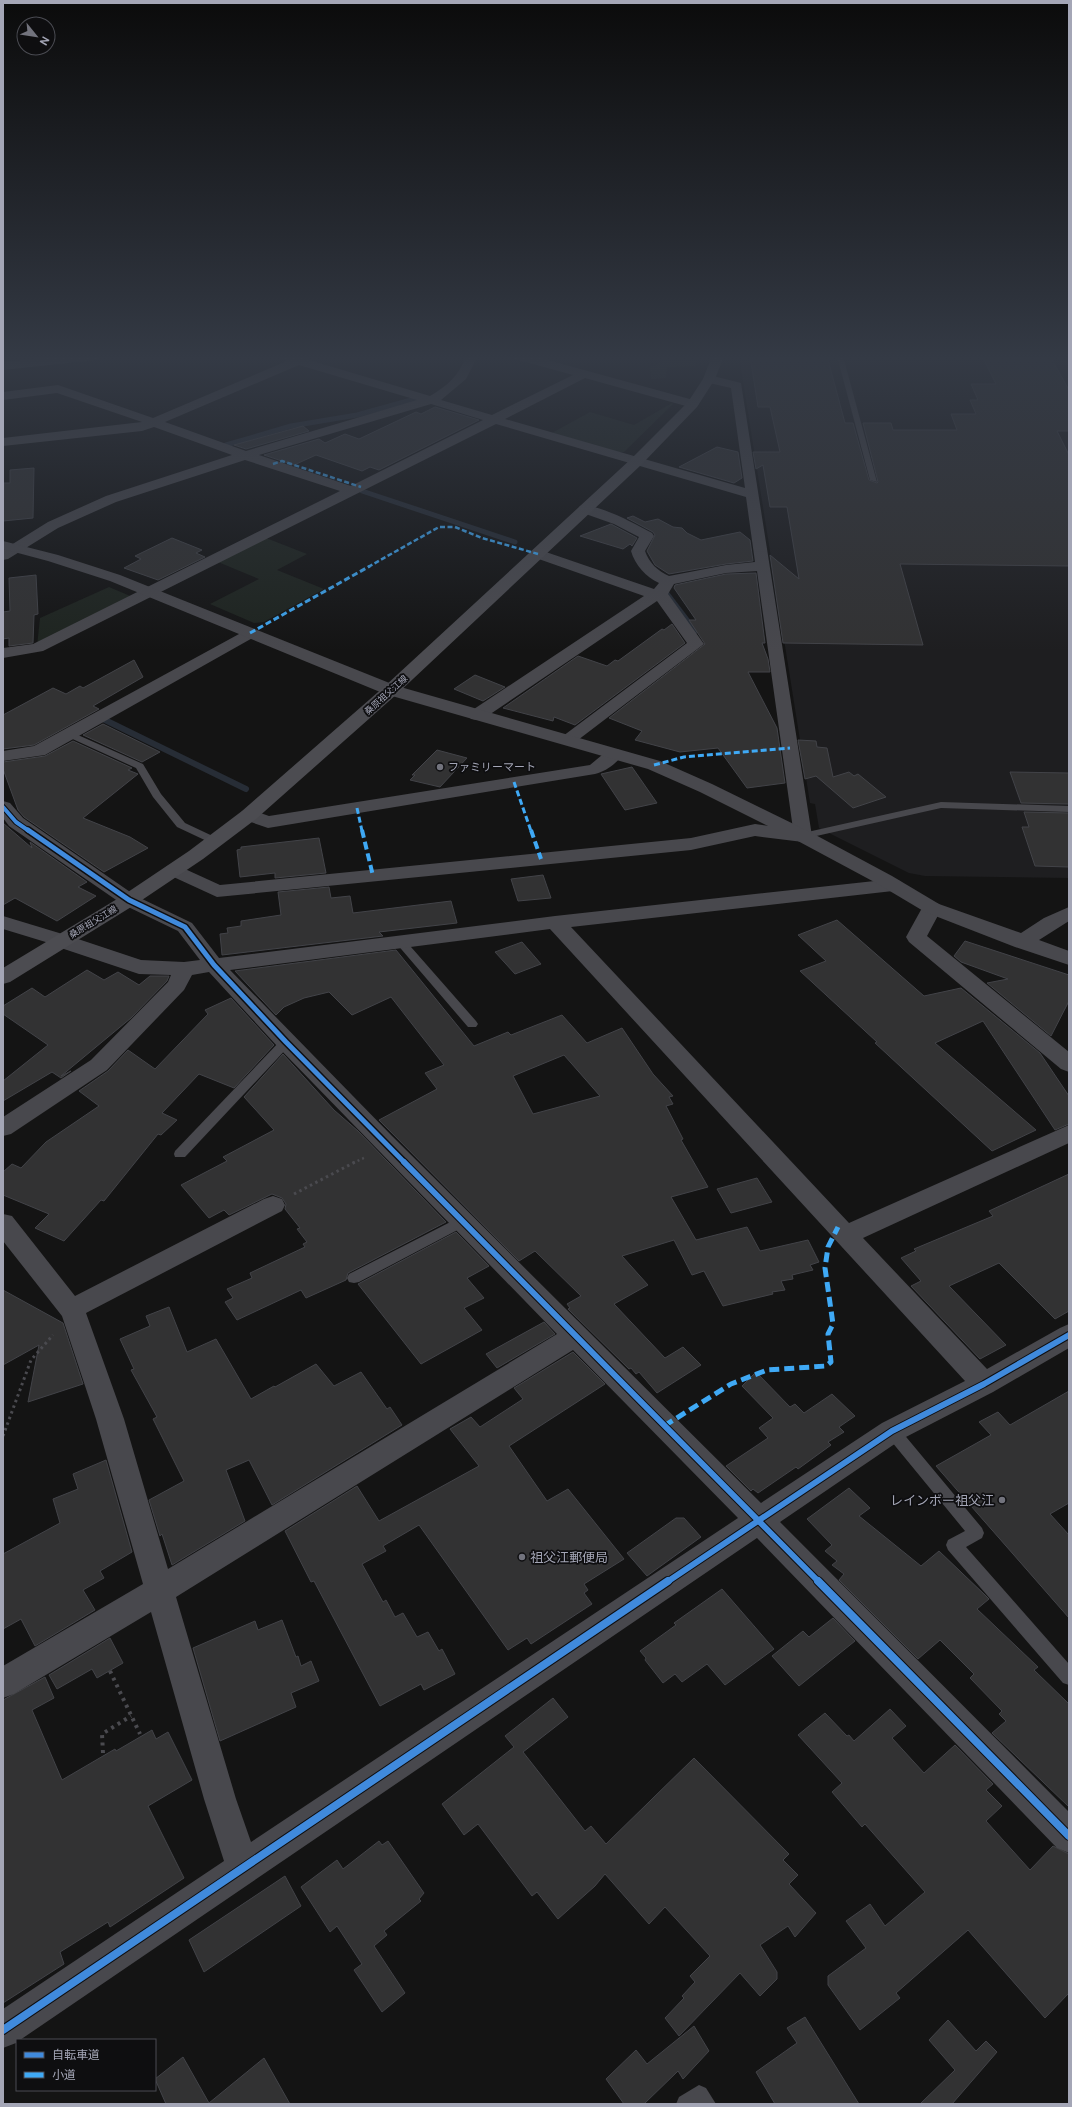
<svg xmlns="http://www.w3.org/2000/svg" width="1072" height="2107" font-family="'DM Sans','Noto Sans JP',sans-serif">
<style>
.built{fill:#1e1e20}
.green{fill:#1e241f}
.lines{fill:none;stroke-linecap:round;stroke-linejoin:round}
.stream-far1{stroke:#272d36;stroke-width:5}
.stream{stroke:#272d36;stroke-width:6}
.building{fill:#323233;stroke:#424348;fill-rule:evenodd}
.path-far2{stroke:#4a4a4f;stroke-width:2.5;stroke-dasharray:2 3;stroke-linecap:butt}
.path-far1{stroke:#4a4a4f;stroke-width:3;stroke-dasharray:2.5 3.5;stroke-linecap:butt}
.path{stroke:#4a4a4f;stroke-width:4;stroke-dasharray:3 4.5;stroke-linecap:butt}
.service{fill:#48484d;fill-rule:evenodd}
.minor{fill:#48484d;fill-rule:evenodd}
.tertiary{fill:#48484d;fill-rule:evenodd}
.secondary{fill:#4c4c51;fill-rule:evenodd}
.quiet-far3{stroke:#3fa9f5;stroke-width:2.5;stroke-dasharray:5 2.5;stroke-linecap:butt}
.quiet-far2{stroke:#3fa9f5;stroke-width:3;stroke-dasharray:6 3;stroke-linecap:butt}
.quiet-far1{stroke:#3fa9f5;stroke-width:4;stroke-dasharray:8 4;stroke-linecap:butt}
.quiet{stroke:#3fa9f5;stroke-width:5;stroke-dasharray:10 5;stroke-linecap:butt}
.cycleway-far3-casing{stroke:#0e0e10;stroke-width:6}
.cycleway-far2-casing{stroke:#0e0e10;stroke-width:8}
.cycleway-far1-casing{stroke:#0e0e10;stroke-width:8}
.cycleway-casing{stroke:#0e0e10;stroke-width:10}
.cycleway-far3{stroke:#408adc;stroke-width:4}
.cycleway-far2{stroke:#408adc;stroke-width:5}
.cycleway-far1{stroke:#408adc;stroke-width:6}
.cycleway{stroke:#408adc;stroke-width:8}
.poi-dot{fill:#72737d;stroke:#0e0e10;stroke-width:1.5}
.labels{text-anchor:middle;stroke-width:3.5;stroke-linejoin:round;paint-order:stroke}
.far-street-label{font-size:9px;fill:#a4a6b6;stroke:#0e0e10}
.poi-label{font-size:11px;fill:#a4a6b6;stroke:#0e0e10;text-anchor:start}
.near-poi-label{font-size:13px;fill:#a4a6b6;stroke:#0e0e10;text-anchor:end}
</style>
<rect width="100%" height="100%" fill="#141414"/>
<polygon class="built" points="739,356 1069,356 1069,878 925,876 909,873 819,828 815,804 810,803"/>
<g class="green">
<polygon points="662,356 698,356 695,366 667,367 666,378 651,379 650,367 662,362"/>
<polygon points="672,403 673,404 624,452 617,452 552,433 590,412 634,425"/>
<polygon points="266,538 307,554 277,570 324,589 264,622 254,623 210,604 259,579 218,562"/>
<polygon points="109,587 135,598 37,646 40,618"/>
</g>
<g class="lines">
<g class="stream-far1">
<polyline points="226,445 291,426 357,415 415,399"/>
<polyline points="362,491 515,542"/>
</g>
<g class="stream">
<polyline points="666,593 695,631"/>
<polyline points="103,719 246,789"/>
</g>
</g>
<g class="building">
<polygon points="750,356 827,356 845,423 853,423 869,480 877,483 878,482 863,423 891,423 893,430 957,430 951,414 976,414 970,400 978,400 971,384 996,384 982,356 1050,356 1069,390 1069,431 1057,431 1069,455 1069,566 900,564 923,645 783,643 770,555 799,579 787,507 770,507 763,465 756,469 753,452 780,452 770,407 758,407"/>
<polygon points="435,407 479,420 379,470 370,467 362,471 316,455 294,465 264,455 319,439 325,443 345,434 359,439 416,412 421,414"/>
<polygon points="303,426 309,431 246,449 234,445"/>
<polygon points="717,447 738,452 742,478 734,483 679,467"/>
<polygon points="34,468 33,518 3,521 4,483 10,483 10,470"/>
<polygon points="633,516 645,522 658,519 673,527 682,528 687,533 701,540 740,532 750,540 753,561 726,564 669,574 655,565 647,551 655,535 653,532 627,518"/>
<polygon points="611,524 637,538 632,546 630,544 623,549 580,536"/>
<polygon points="172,538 202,550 196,553 205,557 158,580 124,568 141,559 135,556"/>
<polygon points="756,573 765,643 762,643 768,659 770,672 748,672 777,728 785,783 747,788 718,748 680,752 635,740 642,731 609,718 705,644 689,620 696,620 674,588 675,585 726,574"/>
<polygon points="36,575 38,614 34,615 33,643 9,646 9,638 3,639 3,612 10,611 9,578"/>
<polygon points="672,624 685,643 575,725 554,717 553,721 503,708 578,656 607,666 615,660 618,661 662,629 664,630"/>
<polygon points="134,660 143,677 93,706 99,709 34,745 3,749 3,715 53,688 66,694 80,686 83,688"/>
<polygon points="475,675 505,687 483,701 454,689"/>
<polygon points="103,724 160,752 142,762 83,735"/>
<polygon points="798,740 816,741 817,747 827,748 833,777 849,772 854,776 858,774 886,797 853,808 816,776 805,779"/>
<polygon points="73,741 132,768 128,770 138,774 83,818 130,837 148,848 104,872 24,817 18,810 3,769 3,762 45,756"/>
<polygon points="437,750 467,758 440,787 410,780 415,775 412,775"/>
<polygon points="632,767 657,803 625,810 601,774"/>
<polygon points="1010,772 1069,773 1069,804 1021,803"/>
<polygon points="1024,812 1069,813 1069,867 1035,866 1022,827 1029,827"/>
<polygon points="3,823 32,848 30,842 87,882 78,887 96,896 57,921 15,898 3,905"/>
<polygon points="319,838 326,873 275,878 275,873 240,877 237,850 241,849 241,847"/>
<polygon points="543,875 551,898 518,901 511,879"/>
<polygon points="329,887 331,898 350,896 353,913 451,901 457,923 379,932 383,936 222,955 220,934 228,933 227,928 241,926 241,921 281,915 278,892"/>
<polygon points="837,920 924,996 961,988 1040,1053 1069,1096 1069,1124 1055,1130 983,1021 935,1043 1036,1130 992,1151 875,1043 877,1042 800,971 826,961 798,935"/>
<polygon points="965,941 1069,975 1069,1001 1051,1036 987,983 1008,979 961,962 954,956"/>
<polygon points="522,942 541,964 515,974 495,952"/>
<path d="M396,950L474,1046L508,1032L511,1035L562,1015L587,1043L622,1028L653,1074L673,1096L669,1097L673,1104L666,1106L683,1139L681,1140L708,1187L671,1197L696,1240L747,1227L760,1251L808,1240L819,1262L810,1265L813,1270L792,1275L793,1279L781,1281L785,1290L772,1292L773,1294L723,1306L704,1271L692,1275L674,1240L622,1256L648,1285L614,1304L665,1358L683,1347L701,1365L657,1393L639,1372L636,1374L631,1368L629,1369L568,1309L570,1308L567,1304L581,1296L535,1251L519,1261L379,1120L437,1089L425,1073L444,1065L391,997L352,1015L329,992L304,998L284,1007L276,1015L235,971ZM564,1055L600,1096L533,1114L513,1076Z"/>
<polygon points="87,970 104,980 118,972 139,985 150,976 169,976 167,981 131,1018 61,1076 71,1071 61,1078 52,1072 3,1101 3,1081 48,1045 3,1014 3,1006 32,988 45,997"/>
<polygon points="231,998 274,1045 234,1088 199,1074 162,1113 177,1120 161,1135 158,1134 104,1201 101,1200 64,1241 35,1228 49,1214 3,1195 3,1172 12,1164 21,1168 46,1142 99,1106 79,1091 108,1071 128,1050 155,1069 208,1014 205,1010"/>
<polygon points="283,1054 334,1110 358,1131 446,1222 348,1273 346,1280 306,1298 301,1290 237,1320 225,1302 233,1298 227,1289 252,1278 250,1273 305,1247 303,1244 307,1242 297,1229 300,1228 285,1209 286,1204 282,1198 272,1194 229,1215 224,1210 209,1218 181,1185 227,1161 223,1157 274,1130 244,1097"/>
<polygon points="1069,1174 1069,1311 1055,1319 999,1263 949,1286 1006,1345 980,1359 911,1286 921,1281 901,1258 916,1251 914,1249 993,1216 989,1211"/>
<polygon points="757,1178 772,1202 731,1213 717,1189"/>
<polygon points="456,1232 489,1266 467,1278 484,1298 464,1308 482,1330 421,1364 358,1284"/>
<polygon points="3,1290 63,1323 83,1384 28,1402 39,1345 3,1365"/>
<polygon points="169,1307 187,1352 216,1339 251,1399 274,1386 275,1387 316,1364 334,1386 361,1372 387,1409 390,1407 402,1425 272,1505 249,1460 226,1470 245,1521 172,1565 162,1534 160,1536 149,1500 184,1481 153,1419 157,1417 131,1370 134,1369 120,1339 150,1326 146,1316"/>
<polygon points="544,1322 555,1334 497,1368 486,1354"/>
<polygon points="573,1352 605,1384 509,1446 547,1501 568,1489 624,1559 584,1584 588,1590 584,1593 592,1604 531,1644 527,1638 508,1650 419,1525 383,1546 386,1551 362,1564 383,1602 386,1600 395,1617 403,1613 417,1637 428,1632 439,1651 442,1649 455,1674 424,1690 421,1684 380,1706 314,1581 311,1582 285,1531 357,1486 379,1521 479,1466 450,1429 471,1417 480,1427 523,1399 514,1388"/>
<polygon points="756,1372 790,1407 795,1404 804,1413 832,1394 855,1416 839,1427 844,1432 828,1442 831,1445 798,1469 796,1467 758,1493 753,1489 751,1491 726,1466 768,1438 759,1428 773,1418 742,1386"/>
<polygon points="1069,1391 1069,1503 1050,1514 1069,1535 1069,1618 936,1466 991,1435 979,1422 998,1412 1010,1425"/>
<polygon points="106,1460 132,1552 100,1571 104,1578 83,1590 95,1610 35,1646 21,1619 3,1629 3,1554 60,1523 53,1499 78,1489 73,1474"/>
<polygon points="849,1488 870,1508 859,1516 921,1566 939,1551 985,1595 989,1599 977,1609 1038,1667 1034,1670 1069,1704 1069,1807 992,1733 1006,1721 999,1714 1002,1711 970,1678 974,1674 940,1640 918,1659 839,1580 844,1574 832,1565 837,1561 825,1551 832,1545 807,1519"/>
<polygon points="676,1518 684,1518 701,1537 647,1576 627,1553"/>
<polygon points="722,1589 774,1649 725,1685 707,1664 682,1682 675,1674 663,1683 645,1660 646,1658 640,1651 676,1625 674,1623"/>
<polygon points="833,1618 855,1641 799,1686 772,1656 803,1631 809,1637"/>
<polygon points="282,1620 296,1657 298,1656 301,1666 311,1661 319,1681 291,1693 296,1707 220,1741 193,1648 255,1621 258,1630"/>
<polygon points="110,1638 123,1663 97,1678 92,1669 57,1689 49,1675"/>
<polygon points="45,1677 54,1698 32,1710 62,1780 115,1749 116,1751 152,1730 156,1739 168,1732 192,1780 148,1806 184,1878 110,1927 108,1922 60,1952 64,1964 3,2003 3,1700"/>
<polygon points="553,1698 568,1717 523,1752 585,1831 591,1826 606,1844 694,1758 789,1854 783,1860 798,1875 789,1884 816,1913 795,1937 788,1926 760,1945 777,1972 777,1979 760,1996 740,1973 679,2036 665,2018 684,1998 682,1996 695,1982 690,1976 710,1956 665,1907 649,1924 605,1874 595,1886 558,1919 537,1892 532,1896 478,1824 464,1835 442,1804 514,1747 505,1736"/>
<polygon points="890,1709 906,1726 892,1738 924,1773 955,1745 993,1784 986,1790 1002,1806 986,1821 1030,1870 1053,1846 1069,1854 1069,1993 1045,2018 968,1930 896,1993 900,1998 860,2030 828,1985 828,1976 866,1948 846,1921 870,1904 885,1926 925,1892 865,1824 862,1827 832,1792 842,1783 798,1735 825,1713 847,1736 849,1735 854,1741"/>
<polygon points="379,1841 382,1845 388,1841 424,1893 419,1899 421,1901 384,1931 387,1935 374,1946 405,1993 382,2012 354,1970 362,1964 337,1926 330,1932 301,1887 337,1860 343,1869"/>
<polygon points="285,1876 301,1906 204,1972 189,1940"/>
<polygon points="805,2017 859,2104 775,2104 756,2072 797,2043 787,2028"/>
<polygon points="948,2020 976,2051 986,2041 997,2052 952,2104 920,2104 955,2070 929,2040"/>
<polygon points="694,2026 709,2051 683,2079 678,2071 644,2104 624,2104 606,2079 636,2050 647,2064"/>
<polygon points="183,2057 209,2103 264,2058 290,2104 166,2104 155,2079"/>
</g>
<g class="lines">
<polyline class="path-far2" points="353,1163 366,1157"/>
<g class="path-far1">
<polyline points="294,1194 355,1162"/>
<polyline points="3,1436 31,1360 53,1335"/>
</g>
<g class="path">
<polyline points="110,1671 140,1734"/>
<polyline points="103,1753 102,1734 131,1716"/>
</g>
<g class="service">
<polygon points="837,356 843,356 877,482 870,480"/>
<polygon points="69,731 143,764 161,794 185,823 219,839 220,841 219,843 211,843 177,827 153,797 136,768 66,736 64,734"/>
<polygon points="941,802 1069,806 1069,812 941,808 803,839 798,836 803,833"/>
<polygon points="400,937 404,939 476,1021 478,1024 476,1027 468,1027 396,943 394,941"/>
<polygon points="286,1038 292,1042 290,1045 185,1157 175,1157 174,1154 175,1151 282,1039"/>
<polygon points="462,1216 467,1217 469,1221 467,1225 359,1282 354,1283 349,1282 347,1278 349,1274"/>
<polygon points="892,1425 897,1426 982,1528 984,1533 982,1538 966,1547 1069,1664 1069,1685 1063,1683 948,1550 946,1545 948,1540 965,1531 887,1436 885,1431 887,1426"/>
<polygon points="699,2085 706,2088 716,2104 676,2104 679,2097"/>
</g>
<g class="minor">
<polygon points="62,356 102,356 96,360 3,370 3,362"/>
<path d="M277,356H310L309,360L430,396C447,386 459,376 466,356H478L466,379L441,400L492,415L573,375L515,359L513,356H533L697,401L699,404L693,408L585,378L505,419L745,488L731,388L705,382L703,379L709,375L741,383L812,836L810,840L803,842L755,836L691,850L217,897L167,874L164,870L167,866L174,864L220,885L691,838L755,824L793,829L757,571L726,573L674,584L668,594L704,644L574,743L568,744L562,743L559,739L687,643L657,601L483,719L477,720L471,719L468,715L471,711L644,596L533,557L531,554L533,551H543L654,589L659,583C646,577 635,565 631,551L639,537L614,524L580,512L578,509L580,506C596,502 637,525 652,533L654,536L645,551C649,563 658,571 669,576L726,565L755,562L746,497L496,424L43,651L3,658V648L33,644L340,491L245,460L116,502L58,528L8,559L3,560V550L48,522L106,496L232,455L154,427L142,431L3,446V438L142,422L57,393L3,400V392L58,385L153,418L287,361ZM299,365L417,400L246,451L165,422ZM431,404L483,420L351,486L259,455Z"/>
<polygon points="250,628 256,630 258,633 256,636 45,755 3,761 3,751 34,746"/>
<path d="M614,749L620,750L623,754C617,763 605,772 595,774L268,828L242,819L240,815L242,811L249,809L269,816L590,765L608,750Z"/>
<path d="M3,801L10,803L23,818L136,896L192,923L219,958L555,916L893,879L900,881L903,885L900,889L893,891L571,927L849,1223L1069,1125V1143L863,1238L987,1369L1060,1328L1069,1324V1348L993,1392L902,1439L780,1522L1069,1812V1853L1057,1848L757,1538L20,2040H17L16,2043L3,2048V2009L224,1861L204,1799L151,1612L14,1694L3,1698V1666L143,1584L96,1419L62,1316L3,1241V1214L12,1216L75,1296L264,1199L273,1196L282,1199L285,1205L282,1211L86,1313L124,1419L168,1569L557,1334L278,1047L209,972L192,975L184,990L107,1070L11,1134L3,1136V1117L91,1060L168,982L171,975L139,974L55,946L52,941L55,936L62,935L69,936L141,960L184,962L200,960L178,931L122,904L9,826L3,818ZM550,929L965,1381L882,1423L761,1503L392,1136L230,970ZM573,1350L738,1518L251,1842L236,1799L176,1597Z"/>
<polygon points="932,902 939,904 942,908 927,936 1069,1052 1069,1072 1061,1069 909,942 906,937 922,908 925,904"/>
</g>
<g class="tertiary">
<polygon points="3,541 58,555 120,575 397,686 660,761 712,784 810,832 892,876 939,904 1021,933 1044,918 1069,907 1069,921 1039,940 1069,951 1069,965 1015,947 925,912 878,884 796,840 700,792 648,769 385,694 110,581 48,561 3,549"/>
<polygon points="3,916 69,936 72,941 69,946 62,947 3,929"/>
</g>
<polygon class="secondary" points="712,356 724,356 715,379 697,407 641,465 397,694 256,819 203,859 136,904 10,982 3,984 3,968 122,896 189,851 242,811 385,686 631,459 688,402 703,379"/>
<g class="quiet-far3">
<polyline points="273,464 282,461 361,487"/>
<polyline points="368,567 439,527 455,527 482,538 538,554"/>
</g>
<g class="quiet-far2">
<polyline points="250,633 370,566"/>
<polyline points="654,765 684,757 790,748"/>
<polyline points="514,782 531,831"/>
<polyline points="357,808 362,831"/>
</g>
<g class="quiet-far1">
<polyline points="362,830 373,876"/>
<polyline points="531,830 541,859"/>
</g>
<polyline class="quiet" points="664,1426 731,1384 767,1370 826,1366 831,1362 828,1334 833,1324 825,1268 828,1247 838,1227"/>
<g class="cycleway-far3-casing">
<polyline id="cycleway-far3" points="3,807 16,822 29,831"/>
</g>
<g class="cycleway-far2-casing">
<polyline id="cycleway-far2" points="28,830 129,900 185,927 214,965 286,1042 405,1163"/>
</g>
<g class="cycleway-far1-casing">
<g id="cycleway-far1">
<polyline points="404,1162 819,1582"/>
<polyline points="667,1582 892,1431 984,1384 1069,1335"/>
</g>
</g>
<g class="cycleway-casing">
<g id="cycleway">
<polyline points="818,1581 1069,1836"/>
<polyline points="3,2030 668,1581"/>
</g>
</g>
<use href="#cycleway-far3" class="cycleway-far3"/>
<use href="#cycleway-far2" class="cycleway-far2"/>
<use href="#cycleway-far1" class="cycleway-far1"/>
<use href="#cycleway" class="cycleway"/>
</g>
<linearGradient id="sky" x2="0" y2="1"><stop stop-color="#0b0b0b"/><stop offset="0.55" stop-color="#343a45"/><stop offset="1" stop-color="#343a45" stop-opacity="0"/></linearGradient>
<rect width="1072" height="651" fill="url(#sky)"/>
<g class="poi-dot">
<circle cx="440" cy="767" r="4"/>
<circle cx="1002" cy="1500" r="4"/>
<circle cx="522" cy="1557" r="4"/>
</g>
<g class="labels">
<g class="far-street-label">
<text transform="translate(386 695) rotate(-42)" y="3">桑原祖父江線</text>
<text transform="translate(93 922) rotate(-31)" y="3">桑原祖父江線</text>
</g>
<g class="poi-label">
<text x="448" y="771">ファミリーマート</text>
</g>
<g class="near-poi-label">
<text x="994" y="1505">レインボー祖父江</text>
<text x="530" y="1562" text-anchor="start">祖父江郵便局</text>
</g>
</g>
<rect width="1072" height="2107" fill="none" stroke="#a4a6b6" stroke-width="8"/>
<rect x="16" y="2039" width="140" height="52" fill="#0e0e10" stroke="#4a4b52"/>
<rect x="24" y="2052" width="20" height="6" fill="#408adc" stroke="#4a4b52"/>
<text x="52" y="2059" font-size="12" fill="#a4a6b6">自転車道</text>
<rect x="24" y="2072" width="20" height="6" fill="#3fa9f5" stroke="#4a4b52"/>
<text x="52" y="2079" font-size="12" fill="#a4a6b6">小道</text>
<g transform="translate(36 36) rotate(120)"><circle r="19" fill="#0e0e10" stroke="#4a4b52"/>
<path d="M0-3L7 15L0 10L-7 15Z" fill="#72737d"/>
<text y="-6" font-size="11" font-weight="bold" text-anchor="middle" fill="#a4a6b6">N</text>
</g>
</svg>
